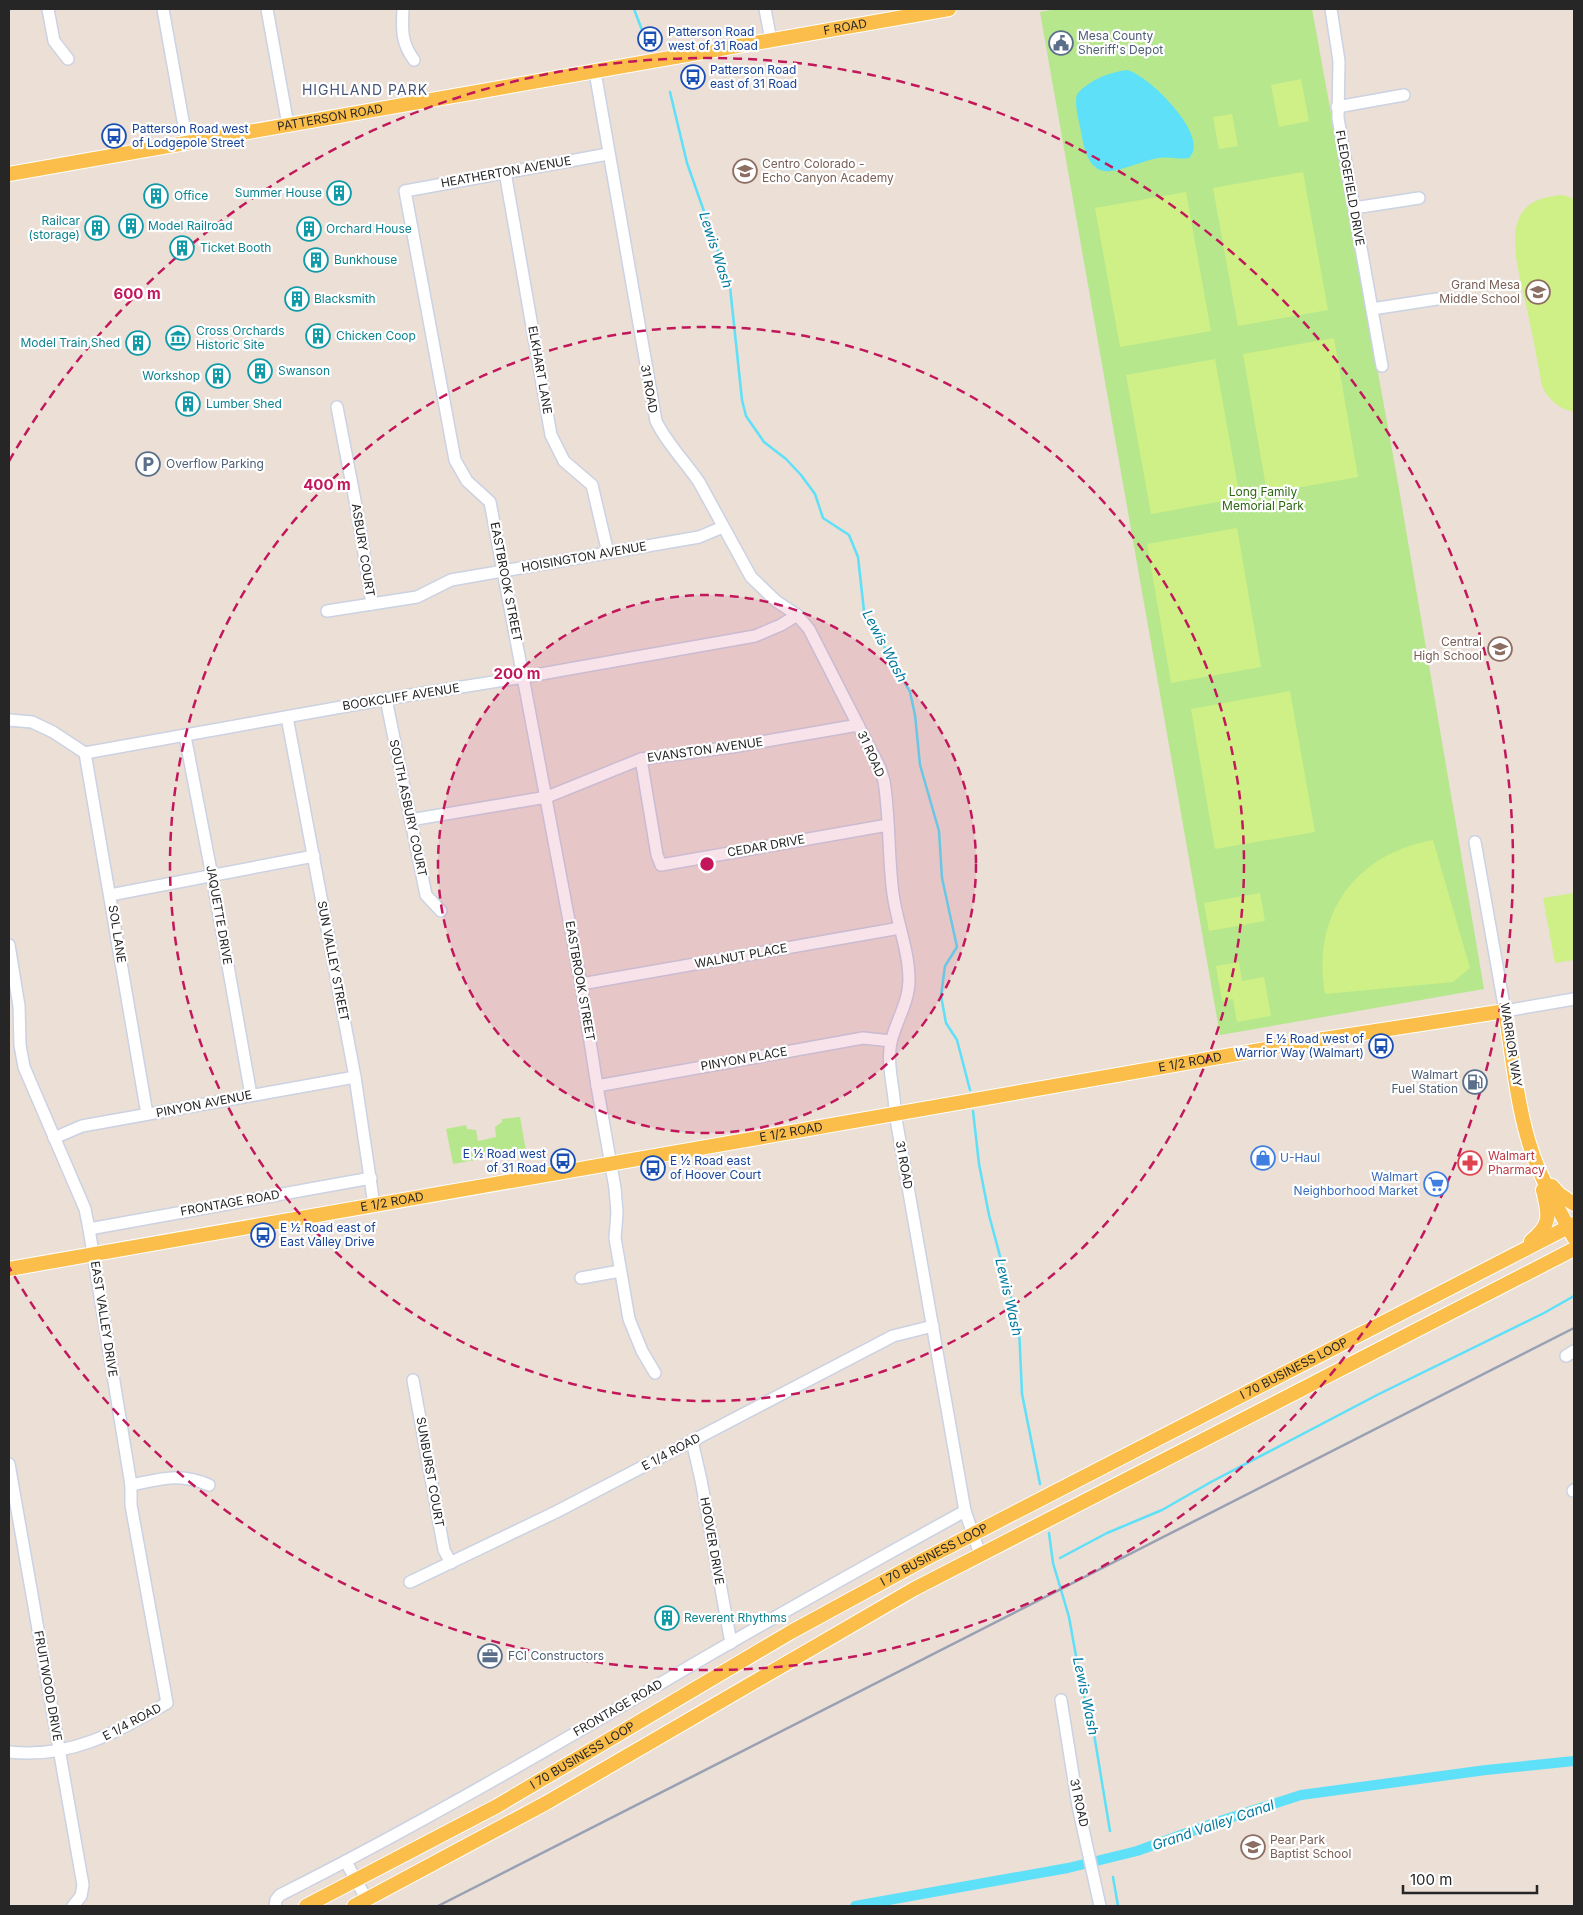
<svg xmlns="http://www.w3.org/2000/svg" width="1583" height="1915" font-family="Inter,sans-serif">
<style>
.green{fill:#b6e78c}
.pitch{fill:#cff087}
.water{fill:#5ee0f8}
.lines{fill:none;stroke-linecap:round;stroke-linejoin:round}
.stream{stroke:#5ee0f8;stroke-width:2.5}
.canal{stroke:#5ee0f8;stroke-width:10}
.minor-casing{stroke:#cbd2e2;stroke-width:14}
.major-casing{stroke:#fff;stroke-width:16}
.minor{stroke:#fff;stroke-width:11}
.major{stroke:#fcbe4a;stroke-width:14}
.rail{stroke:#99a0b3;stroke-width:2.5}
.ring{fill:none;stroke:#c2185b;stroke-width:2.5;stroke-dasharray:9 6}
.labels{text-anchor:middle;stroke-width:4.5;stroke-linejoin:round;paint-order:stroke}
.street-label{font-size:12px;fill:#262626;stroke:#fff}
.transit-label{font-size:12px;fill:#164399;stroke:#fff;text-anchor:start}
.service-label{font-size:12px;fill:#4e5e75;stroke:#fff;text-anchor:start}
.education-label{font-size:12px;fill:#785e54;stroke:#fff;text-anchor:start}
.culture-label{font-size:12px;fill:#0d838f;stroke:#fff;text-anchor:start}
.park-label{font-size:12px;fill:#2e6713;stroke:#fff}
.health-label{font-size:12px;fill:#be3a42;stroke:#fff;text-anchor:start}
.shop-label{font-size:12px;fill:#366cbe;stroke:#fff;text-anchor:start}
.neighbourhood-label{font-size:14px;letter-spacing:1px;fill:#44547a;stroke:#fff}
.water-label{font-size:14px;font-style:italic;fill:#027a9f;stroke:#fff}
.centre{fill:#c2185b;stroke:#fff;stroke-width:2.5}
.ring-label{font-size:15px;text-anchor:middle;font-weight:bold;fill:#c2185b;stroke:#fff;stroke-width:4.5;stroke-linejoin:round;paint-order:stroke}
</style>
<rect width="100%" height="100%" fill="#ebdfd6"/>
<g class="green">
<polygon points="1057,9 1312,9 1398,483 1484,989 1220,1035 1040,12"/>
<polygon points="520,1117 526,1151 453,1164 446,1129 466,1125 467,1129 476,1130 478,1141 496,1137 495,1127 502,1122 502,1119"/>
</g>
<g class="pitch">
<polygon points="1301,79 1309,121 1279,127 1271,85"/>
<polygon points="1232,114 1238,146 1219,149 1213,117"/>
<polygon points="1303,172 1328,310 1238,326 1213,188"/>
<polygon points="1186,192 1211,331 1120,347 1095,208"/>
<path d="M1563,195L1574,199V412C1560,409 1548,400 1542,386C1538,363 1533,338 1528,314C1523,288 1507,241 1520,216C1528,200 1547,196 1563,195Z"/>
<polygon points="1334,338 1358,477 1267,493 1243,354"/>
<polygon points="1215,359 1240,498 1151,514 1126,375"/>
<polygon points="1237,528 1261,667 1171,683 1147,544"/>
<polygon points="1290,691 1315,832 1215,849 1191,709"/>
<path d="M1433,840L1470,968L1453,982L1325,994C1311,916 1354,854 1433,840Z"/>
<polygon points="1260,893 1265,921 1209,931 1204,903"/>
<polygon points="1574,893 1574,960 1555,963 1543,898"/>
<polygon points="1239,962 1242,981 1264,977 1271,1016 1237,1022 1233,999 1222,1001 1216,966"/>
</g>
<path class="water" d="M1127,70C1149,75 1212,138 1189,158C1178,160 1169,156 1158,158C1117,167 1091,193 1081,132C1079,120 1074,105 1077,94C1089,80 1110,72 1127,70Z"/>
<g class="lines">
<g class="stream">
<polyline points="634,9 642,30"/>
<polyline points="670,92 687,163 719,254 723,259 730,287 742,400 746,416 764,442 786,459 801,475 815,494 823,518 849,535 858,557 864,611 910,692 915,715 920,765 939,831 942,878 957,947 945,966 941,996 946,1023 957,1040 970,1090"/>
<polyline points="973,1111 979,1164 989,1215 1019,1327 1022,1394 1040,1484"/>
<polyline points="1049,1533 1053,1563 1069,1617 1081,1684 1094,1734 1110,1831"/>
<polyline points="1060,1558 1107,1533 1162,1510 1211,1482 1377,1395 1544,1313 1574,1296"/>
<polyline points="1113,1877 1118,1906"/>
</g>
<polyline class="canal" points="855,1906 1068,1868 1137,1851 1217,1822 1301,1795 1486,1770 1574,1761"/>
<g class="minor-casing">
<g id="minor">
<polyline points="48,9 54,41 68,59"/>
<polyline points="163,9 187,143"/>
<polyline points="267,9 288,125"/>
<path d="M403,9C402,30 401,42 414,60"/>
<polyline points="765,9 771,40"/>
<polyline points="1331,9 1339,61 1338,118 1382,366"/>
<path d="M595,72L656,421C667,444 685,461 699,482L751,577L776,601L797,615L809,629L880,768L884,781C890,818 888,857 893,894C897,923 909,951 909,980C909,1002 896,1021 891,1042C886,1066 895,1089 895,1113L965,1511L980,1554"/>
<polyline points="1337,107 1404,95"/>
<polyline points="608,154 405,191 455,460 467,481 490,502 581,984 597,1086 615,1188 617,1213 615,1238 629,1319 642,1351 655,1373"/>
<polyline points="505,172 551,435 564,461 592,485 608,553"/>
<polyline points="1354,208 1419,198"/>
<polyline points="1372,309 1437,299"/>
<polyline points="337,407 358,516 372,604"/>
<polyline points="327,611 417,597 451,580 699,537 723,527"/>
<polyline points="386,699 426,895 441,911"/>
<polyline points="287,717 355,1077 374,1205"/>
<polyline points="9,720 32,722 53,732 85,753 386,699 524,677 755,636 781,625 797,615"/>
<polyline points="185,736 212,876 251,1095"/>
<polyline points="85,753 147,1114"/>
<polyline points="641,759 657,855 661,865 888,825"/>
<polyline points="410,820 547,797 641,759 732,747 858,725"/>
<polyline points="1475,842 1505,1011 1574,999"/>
<polyline points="110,895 314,856"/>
<path d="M9,945L19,1006L20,1045L24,1067L85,1209L89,1229L131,1485V1505L167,1703C117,1732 70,1759 9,1752"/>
<polyline points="581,984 900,928"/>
<polyline points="597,1086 863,1038 891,1041"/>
<polyline points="54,1138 82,1126 355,1077"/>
<polyline points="89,1229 371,1178"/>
<polyline points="581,1278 620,1271"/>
<polyline points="1566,1356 1574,1351"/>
<polyline points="413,1380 444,1550 451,1563"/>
<polyline points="692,1441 701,1480 731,1643"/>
<polyline points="9,1464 83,1885 81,1896 73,1906"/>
<path d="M131,1485C161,1479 180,1472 209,1485"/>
<polyline points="1573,1491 1574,1490"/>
<polyline points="410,1582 556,1512 893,1336 933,1326"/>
<polyline points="1061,1700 1078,1806 1100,1906"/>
<polyline points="346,1862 367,1900"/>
<path d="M275,1906L276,1900L280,1895C425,1822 564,1740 704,1658C790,1608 878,1559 965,1511"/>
</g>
</g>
<g class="major-casing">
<g id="major">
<path id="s1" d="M9,174L949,9"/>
<polyline points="1552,1186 1559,1194 1574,1204"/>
<path d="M1531,1241C1552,1224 1549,1215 1543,1190"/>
<path id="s2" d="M9,1269L1311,1041L1505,1011C1513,1058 1517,1110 1533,1155C1543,1184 1560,1211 1574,1238"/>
<path id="s3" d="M306,1906L497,1806L791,1632L923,1560L1574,1224"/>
<polyline points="354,1906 546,1803 914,1589 1574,1249"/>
</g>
</g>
<use href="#minor" class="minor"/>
<use href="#major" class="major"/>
<polyline class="rail" points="438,1906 1574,1328"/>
</g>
<circle cx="707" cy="864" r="269" fill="#c2185b" fill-opacity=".12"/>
<g class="ring">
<circle cx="707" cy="864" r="269"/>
<circle cx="707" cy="864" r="537"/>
<path d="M9 461A806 806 0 1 1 9 1267"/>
</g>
<defs>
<g id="bus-ring" transform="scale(1.25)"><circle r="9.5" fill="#fff" stroke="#1a4fb4" stroke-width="1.5"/><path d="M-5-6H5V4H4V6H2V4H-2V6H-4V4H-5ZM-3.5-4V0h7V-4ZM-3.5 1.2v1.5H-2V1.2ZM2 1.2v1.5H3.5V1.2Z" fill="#1a4fb4"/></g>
<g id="civic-ring" transform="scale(1.25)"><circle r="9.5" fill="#fff" stroke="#5c6f8a" stroke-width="1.5"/><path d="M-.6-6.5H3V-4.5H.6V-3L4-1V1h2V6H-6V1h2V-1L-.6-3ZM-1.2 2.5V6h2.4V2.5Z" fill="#5c6f8a"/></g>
<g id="school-ring" transform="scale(1.25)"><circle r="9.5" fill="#fff" stroke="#8d6e63" stroke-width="1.5"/><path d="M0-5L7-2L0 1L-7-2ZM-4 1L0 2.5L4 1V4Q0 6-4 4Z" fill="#8d6e63"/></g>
<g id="building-ring" transform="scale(1.25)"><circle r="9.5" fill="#fff" stroke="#0f9aa8" stroke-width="1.5"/><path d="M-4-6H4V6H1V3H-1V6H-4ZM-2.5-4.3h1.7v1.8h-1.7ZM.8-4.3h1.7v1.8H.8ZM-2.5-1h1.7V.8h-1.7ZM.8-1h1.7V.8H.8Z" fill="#0f9aa8"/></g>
<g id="museum-ring" transform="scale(1.25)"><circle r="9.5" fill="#fff" stroke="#0f9aa8" stroke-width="1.5"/><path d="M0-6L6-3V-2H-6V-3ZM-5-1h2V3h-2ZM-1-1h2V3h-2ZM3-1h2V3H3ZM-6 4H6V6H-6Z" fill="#0f9aa8"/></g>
<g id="parking-ring" transform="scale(1.25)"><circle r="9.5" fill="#fff" stroke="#5c6f8a" stroke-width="1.5"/><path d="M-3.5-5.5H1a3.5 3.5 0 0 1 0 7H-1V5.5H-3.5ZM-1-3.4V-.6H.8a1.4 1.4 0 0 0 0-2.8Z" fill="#5c6f8a"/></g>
<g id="fuel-ring" transform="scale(1.25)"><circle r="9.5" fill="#fff" stroke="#5c6f8a" stroke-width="1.5"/><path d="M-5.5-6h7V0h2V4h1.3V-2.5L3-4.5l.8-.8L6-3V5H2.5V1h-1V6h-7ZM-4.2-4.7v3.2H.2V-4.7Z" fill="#5c6f8a"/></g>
<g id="shop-ring" transform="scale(1.25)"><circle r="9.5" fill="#fff" stroke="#3f7fe0" stroke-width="1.5"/><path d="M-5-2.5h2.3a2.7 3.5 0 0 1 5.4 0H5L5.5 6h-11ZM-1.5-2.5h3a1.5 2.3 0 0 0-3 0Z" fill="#3f7fe0"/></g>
<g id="pharmacy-ring" transform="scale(1.25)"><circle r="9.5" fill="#fff" stroke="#e0444e" stroke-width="1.5"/><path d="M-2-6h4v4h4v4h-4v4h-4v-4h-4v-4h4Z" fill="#e0444e"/></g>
<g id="supermarket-ring" transform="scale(1.25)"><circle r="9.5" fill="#fff" stroke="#3f7fe0" stroke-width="1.5"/><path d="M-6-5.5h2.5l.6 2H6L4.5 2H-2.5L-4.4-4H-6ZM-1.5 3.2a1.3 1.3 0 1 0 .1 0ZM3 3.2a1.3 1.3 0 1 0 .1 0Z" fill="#3f7fe0"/></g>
<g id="office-ring" transform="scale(1.25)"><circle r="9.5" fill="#fff" stroke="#5c6f8a" stroke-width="1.5"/><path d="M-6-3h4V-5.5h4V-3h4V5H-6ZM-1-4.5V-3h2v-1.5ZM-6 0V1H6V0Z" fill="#5c6f8a"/></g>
</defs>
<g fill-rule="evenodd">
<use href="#bus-ring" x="650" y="39"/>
<use href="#civic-ring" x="1061" y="43"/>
<use href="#bus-ring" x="693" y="77"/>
<use href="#bus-ring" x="114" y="136"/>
<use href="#school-ring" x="745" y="171"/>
<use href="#building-ring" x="339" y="193"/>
<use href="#building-ring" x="156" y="196"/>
<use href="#building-ring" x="131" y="226"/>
<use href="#building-ring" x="97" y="228"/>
<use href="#building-ring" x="309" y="229"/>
<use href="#building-ring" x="182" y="248"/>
<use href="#building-ring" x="316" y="260"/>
<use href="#school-ring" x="1538" y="292"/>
<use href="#building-ring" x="297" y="299"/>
<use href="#building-ring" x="318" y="336"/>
<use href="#museum-ring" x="178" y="338"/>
<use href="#building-ring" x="138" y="343"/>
<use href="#building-ring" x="260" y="371"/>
<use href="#building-ring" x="218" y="376"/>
<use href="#building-ring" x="188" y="404"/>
<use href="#parking-ring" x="148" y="464"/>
<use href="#school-ring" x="1500" y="649"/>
<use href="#bus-ring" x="1381" y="1046"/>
<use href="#fuel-ring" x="1475" y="1082"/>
<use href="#shop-ring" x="1263" y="1158"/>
<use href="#bus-ring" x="563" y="1161"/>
<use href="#pharmacy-ring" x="1470" y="1163"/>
<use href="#bus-ring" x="653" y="1168"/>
<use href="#supermarket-ring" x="1436" y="1184"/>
<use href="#bus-ring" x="263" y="1235"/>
<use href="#building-ring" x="667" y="1618"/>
<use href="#office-ring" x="490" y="1656"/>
<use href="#school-ring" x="1253" y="1847"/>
</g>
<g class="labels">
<g class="street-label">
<text dy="4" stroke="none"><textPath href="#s1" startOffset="849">F ROAD</textPath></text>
<text dy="4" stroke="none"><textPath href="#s1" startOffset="326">PATTERSON ROAD</textPath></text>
<text transform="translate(506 172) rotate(-10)" y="4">HEATHERTON AVENUE</text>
<text transform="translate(1350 188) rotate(80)" y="4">FLEDGEFIELD DRIVE</text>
<text transform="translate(540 370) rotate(80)" y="4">ELKHART LANE</text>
<text transform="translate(649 389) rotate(80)" y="4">31 ROAD</text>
<text transform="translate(363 550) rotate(81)" y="4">ASBURY COURT</text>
<text transform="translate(584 557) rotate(-10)" y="4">HOISINGTON AVENUE</text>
<text transform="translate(506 582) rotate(79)" y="4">EASTBROOK STREET</text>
<text transform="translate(401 697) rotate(-9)" y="4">BOOKCLIFF AVENUE</text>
<text transform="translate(705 750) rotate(-8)" y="4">EVANSTON AVENUE</text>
<text transform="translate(871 754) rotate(66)" y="4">31 ROAD</text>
<text transform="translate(408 808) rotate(78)" y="4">SOUTH ASBURY COURT</text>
<text transform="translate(766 846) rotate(-10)" y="4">CEDAR DRIVE</text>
<text transform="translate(219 915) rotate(80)" y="4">JAQUETTE DRIVE</text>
<text transform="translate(117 934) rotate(81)" y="4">SOL LANE</text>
<text transform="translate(741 956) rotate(-10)" y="4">WALNUT PLACE</text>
<text transform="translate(333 961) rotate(79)" y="4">SUN VALLEY STREET</text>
<text transform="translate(580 981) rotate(80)" y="4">EASTBROOK STREET</text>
<text transform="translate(1511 1045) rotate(81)" y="4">WARRIOR WAY</text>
<text transform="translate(744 1059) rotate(-10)" y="4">PINYON PLACE</text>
<text dy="4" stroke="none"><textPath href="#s2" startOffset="1199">E 1/2 ROAD</textPath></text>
<text transform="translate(204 1104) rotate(-11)" y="4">PINYON AVENUE</text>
<text dy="4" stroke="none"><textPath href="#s2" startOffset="794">E 1/2 ROAD</textPath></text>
<text transform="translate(904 1165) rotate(80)" y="4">31 ROAD</text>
<text dy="4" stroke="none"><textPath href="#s2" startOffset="389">E 1/2 ROAD</textPath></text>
<text transform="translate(230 1203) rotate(-10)" y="4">FRONTAGE ROAD</text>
<text transform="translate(104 1319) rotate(81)" y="4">EAST VALLEY DRIVE</text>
<text dy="4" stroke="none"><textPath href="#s3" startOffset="1125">I 70 BUSINESS LOOP</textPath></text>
<text transform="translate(671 1452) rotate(-28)" y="4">E 1/4 ROAD</text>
<text transform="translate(430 1472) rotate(80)" y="4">SUNBURST COURT</text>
<text transform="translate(712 1541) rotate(80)" y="4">HOOVER DRIVE</text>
<text dy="4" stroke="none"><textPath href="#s3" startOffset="720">I 70 BUSINESS LOOP</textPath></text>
<text transform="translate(48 1686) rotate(80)" y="4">FRUITWOOD DRIVE</text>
<text transform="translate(618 1708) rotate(-30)" y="4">FRONTAGE ROAD</text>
<text transform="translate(132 1722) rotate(-28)" y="4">E 1/4 ROAD</text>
<text dy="4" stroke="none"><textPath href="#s3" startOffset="315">I 70 BUSINESS LOOP</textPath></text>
<text transform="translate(1079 1803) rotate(78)" y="4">31 ROAD</text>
</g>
<g class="transit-label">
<text x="668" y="36">Patterson Road<tspan x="668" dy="14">west of 31 Road</tspan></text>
<text x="710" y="74">Patterson Road<tspan x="710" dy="14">east of 31 Road</tspan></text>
<text x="132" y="133">Patterson Road west<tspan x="132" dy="14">of Lodgepole Street</tspan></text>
<text x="1364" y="1043" text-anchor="end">E ½ Road west of<tspan x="1364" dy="14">Warrior Way (Walmart)</tspan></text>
<text x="546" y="1158" text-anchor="end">E ½ Road west<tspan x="546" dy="14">of 31 Road</tspan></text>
<text x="670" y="1165">E ½ Road east<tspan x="670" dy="14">of Hoover Court</tspan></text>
<text x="280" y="1232">E ½ Road east of<tspan x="280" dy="14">East Valley Drive</tspan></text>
</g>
<g class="service-label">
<text x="1078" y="40">Mesa County<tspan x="1078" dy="14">Sheriff's Depot</tspan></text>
<text x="166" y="468">Overflow Parking</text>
<text x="1458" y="1079" text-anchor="end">Walmart<tspan x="1458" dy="14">Fuel Station</tspan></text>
<text x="508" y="1660">FCI Constructors</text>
</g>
<g class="education-label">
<text x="762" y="168">Centro Colorado -<tspan x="762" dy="14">Echo Canyon Academy</tspan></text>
<text x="1520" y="289" text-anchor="end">Grand Mesa<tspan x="1520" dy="14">Middle School</tspan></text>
<text x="1482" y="646" text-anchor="end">Central<tspan x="1482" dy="14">High School</tspan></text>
<text x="1270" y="1844">Pear Park<tspan x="1270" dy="14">Baptist School</tspan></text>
</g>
<g class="culture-label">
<text x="322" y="197" text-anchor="end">Summer House</text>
<text x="174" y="200">Office</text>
<text x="80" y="225" text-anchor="end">Railcar<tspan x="80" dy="14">(storage)</tspan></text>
<text x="148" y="230">Model Railroad</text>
<text x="326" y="233">Orchard House</text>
<text x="200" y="252">Ticket Booth</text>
<text x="334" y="264">Bunkhouse</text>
<text x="314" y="303">Blacksmith</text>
<text x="196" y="335">Cross Orchards<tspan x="196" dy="14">Historic Site</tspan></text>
<text x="336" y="340">Chicken Coop</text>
<text x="120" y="347" text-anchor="end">Model Train Shed</text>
<text x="278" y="375">Swanson</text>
<text x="200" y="380" text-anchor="end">Workshop</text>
<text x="206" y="408">Lumber Shed</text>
<text x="684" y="1622">Reverent Rhythms</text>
</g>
<g class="park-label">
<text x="1263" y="496">Long Family<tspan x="1263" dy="14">Memorial Park</tspan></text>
</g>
<g class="health-label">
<text x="1488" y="1160">Walmart<tspan x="1488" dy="14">Pharmacy</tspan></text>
</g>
<g class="shop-label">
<text x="1280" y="1162">U-Haul</text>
<text x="1418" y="1181" text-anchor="end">Walmart<tspan x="1418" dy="14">Neighborhood Market</tspan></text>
</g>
<g class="neighbourhood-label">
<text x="365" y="95">HIGHLAND PARK</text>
</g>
<g class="water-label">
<text transform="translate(716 250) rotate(72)" y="5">Lewis Wash</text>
<text transform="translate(885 646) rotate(62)" y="5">Lewis Wash</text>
<text transform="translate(1009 1297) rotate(77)" y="5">Lewis Wash</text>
<text transform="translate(1086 1696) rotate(78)" y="5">Lewis Wash</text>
<text transform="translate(1213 1825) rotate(-19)" y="5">Grand Valley Canal</text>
</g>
</g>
<circle cx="707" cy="864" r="8" class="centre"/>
<g class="ring-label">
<text x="137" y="299">600 m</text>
<text x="327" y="490">400 m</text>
<text x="517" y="679">200 m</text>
</g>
<rect width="1583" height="1915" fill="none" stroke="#262626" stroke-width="20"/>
<path d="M1403 1885v8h134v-8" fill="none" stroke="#262626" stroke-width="2.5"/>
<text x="1410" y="1885" font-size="15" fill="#262626" stroke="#ffffff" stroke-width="4" paint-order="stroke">100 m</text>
</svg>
